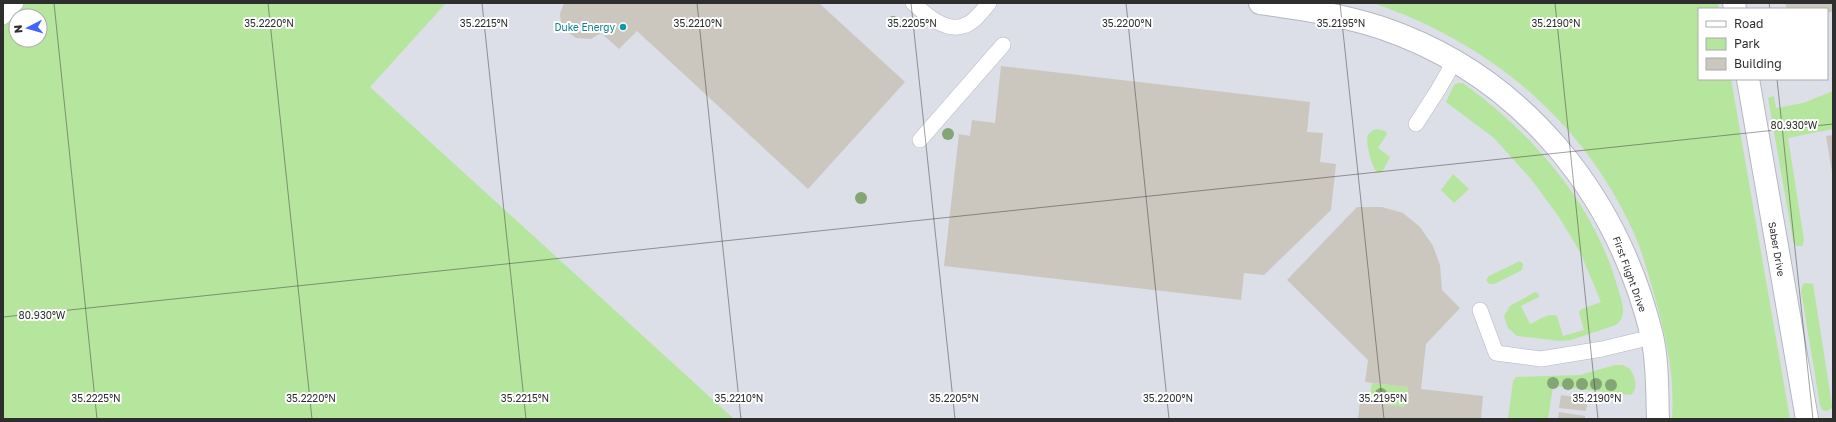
<svg xmlns="http://www.w3.org/2000/svg" width="1836" height="422" font-family="'Golos Text',sans-serif">
<style>
.airport{fill:#dcdee8;fill-rule:evenodd}
.green{fill:#b6e59e;fill-rule:evenodd}
.building{fill:#cbc7bf}
.lines{fill:none;stroke-linecap:round;stroke-linejoin:round}
.service-casing{stroke:#b4b7c1;stroke-width:16}
.minor-casing{stroke:#b4b7c1;stroke-width:24}
.service{stroke:#fff;stroke-width:15}
.minor{stroke:#fff;stroke-width:22}
.tree{fill:#84a574}
.ticks{fill:none;stroke:#2e2e2e;stroke-width:1;stroke-opacity:0.45}
.culture-dot{fill:#0f9aa8;stroke:#fff;stroke-width:1.5}
.labels{text-anchor:middle;stroke-width:4;stroke-linejoin:round;paint-order:stroke}
.culture-label{font-size:10px;fill:#0d838f;stroke:#fff;text-anchor:end}
.street-label{font-size:10px;fill:#2e2e2e;stroke:#fff}
.ticks-label{font-size:10px;text-anchor:middle;fill:#2e2e2e;stroke:#fff;stroke-width:4;stroke-linejoin:round;paint-order:stroke}
</style>
<rect width="100%" height="100%" fill="#efe9e1"/>
<path class="airport" d="M3,3H1833V419H3ZM1699,9H1827V79H1699ZM16,16H40V40H16Z"/>
<g class="green">
<path d="M3,3H446L370,87L734,419H3ZM16,16H40V40H16Z"/>
<path d="M1373,3H1718L1719,9H1699V79H1731L1790,419H1672C1675,376 1666,335 1654,294C1648,273 1642,251 1633,231C1582,119 1488,42 1373,3Z"/>
<path d="M1458,83H1463C1533,134 1595,204 1618,289C1622,301 1628,316 1616,325L1571,340L1561,341L1517,336L1508,328L1504,316L1510,306L1535,292L1539,294V297L1521,306L1530,324C1538,321 1548,312 1557,316L1563,336L1584,330L1579,312L1582,309L1601,302L1580,252L1559,217L1531,179L1494,138L1446,102L1454,85Z"/>
<polygon points="1833,91 1833,129 1788,138 1804,240 1802,246 1796,246 1793,240 1768,98 1774,96 1776,108 1803,103"/>
<path d="M1376,129L1386,131L1387,134L1378,148L1390,157L1382,172L1378,173C1372,169 1365,142 1368,135C1370,132 1373,130 1376,129Z"/>
<polygon points="1453,174 1469,189 1454,203 1441,190"/>
<polygon points="1520,261 1523,264 1522,270 1494,284 1489,284 1486,280 1489,276"/>
<polygon points="1807,283 1813,284 1832,405 1832,408 1827,411 1822,410 1820,405 1801,291 1803,284"/>
<path d="M1615,365H1623L1630,369C1635,377 1639,387 1631,395L1553,386L1548,419H1508L1513,381L1516,377L1580,375Z"/>
<polygon points="1372,383 1408,387 1405,407 1369,402"/>
</g>
<g class="building">
<polygon points="564,3 819,3 905,82 808,189 637,31 619,49 601,33 591,39 576,38 564,29 561,22 560,14"/>
<polygon points="1785,3 1833,3 1833,11 1827,13 1827,9 1787,9"/>
<polygon points="1001,66 1310,102 1307,132 1323,133 1320,162 1336,164 1331,210 1264,275 1244,273 1241,300 944,266 959,134 970,136 972,120 995,123"/>
<polygon points="1833,135 1833,172 1832,172 1826,136"/>
<polygon points="1357,207 1382,207 1403,213 1420,227 1433,246 1440,265 1442,290 1460,308 1426,344 1421,389 1483,396 1481,419 1358,419 1360,401 1405,407 1408,387 1365,382 1368,360 1287,280"/>
<polygon points="1561,395 1588,399 1586,411 1559,408"/>
<polygon points="1559,412 1585,416 1585,419 1558,419"/>
</g>
<g class="lines">
<g class="service-casing">
<g id="service">
<path d="M913,3C925,14 945,32 963,26C974,23 982,11 989,3"/>
<polyline points="3,17 16,3"/>
<polyline points="1416,124 1438,90 1454,62"/>
<polyline points="920,140 1003,45"/>
<polyline points="1480,310 1496,353 1541,359 1602,349 1652,337"/>
</g>
</g>
<g class="minor-casing">
<g id="minor">
<path d="M1260,3C1301,9 1343,15 1382,28C1523,76 1617,194 1652,336C1658,363 1657,392 1658,419"/>
<polyline points="1734,3 1735,9"/>
<polyline points="1748,79 1807,419"/>
</g>
</g>
<use href="#service" class="service"/>
<use href="#minor" class="minor"/>
</g>
<g class="tree">
<circle cx="893" cy="22" r="6"/>
<circle cx="948" cy="134" r="6"/>
<circle cx="861" cy="198" r="6"/>
<circle cx="1553" cy="383" r="6"/>
<circle cx="1568" cy="384" r="6"/>
<circle cx="1582" cy="384" r="6"/>
<circle cx="1596" cy="384" r="6"/>
<circle cx="1611" cy="385" r="6"/>
<circle cx="1381" cy="394" r="6"/>
</g>
<path class="ticks" d="M54,3L97,419M268,3L312,419M482,3L526,419M697,3L741,419M911,3L955,419M1126,3L1169,419M1340,3L1384,419M1555,3L1598,419M1769,3L1770,9M1777,79L1813,419M3,317L1833,124"/>
<circle class="culture-dot" cx="623" cy="27" r="4"/>
<g class="labels">
<g class="culture-label">
<text x="615" y="31">Duke Energy</text>
</g>
<g class="street-label">
<text transform="translate(1777 249) rotate(80)" y="4">Saber Drive</text>
<text transform="translate(1630 274) rotate(70)" y="4">First Flight Drive</text>
</g>
</g>
<g class="ticks-label">
<text x="269" y="27">35.2220°N</text>
<text x="484" y="27">35.2215°N</text>
<text x="698" y="27">35.2210°N</text>
<text x="912" y="27">35.2205°N</text>
<text x="1127" y="27">35.2200°N</text>
<text x="1341" y="27">35.2195°N</text>
<text x="1556" y="27">35.2190°N</text>
<text x="1794" y="129">80.930°W</text>
<text x="42" y="319">80.930°W</text>
<text x="96" y="402">35.2225°N</text>
<text x="311" y="402">35.2220°N</text>
<text x="525" y="402">35.2215°N</text>
<text x="739" y="402">35.2210°N</text>
<text x="954" y="402">35.2205°N</text>
<text x="1168" y="402">35.2200°N</text>
<text x="1383" y="402">35.2195°N</text>
<text x="1597" y="402">35.2190°N</text>
</g>
<rect width="1836" height="422" fill="none" stroke="#2e2e2e" stroke-width="8"/>
<rect x="1698" y="8" width="130" height="72" fill="#ffffff" stroke="#ababab"/>
<rect x="1706" y="21" width="20" height="6" fill="#ffffff" stroke="#ababab"/>
<text x="1734" y="28" font-size="12" fill="#2e2e2e">Road</text>
<rect x="1706" y="38" width="20" height="12" fill="#b6e59e" stroke="#ababab"/>
<text x="1734" y="48" font-size="12" fill="#2e2e2e">Park</text>
<rect x="1706" y="58" width="20" height="12" fill="#cbc7bf" stroke="#ababab"/>
<text x="1734" y="68" font-size="12" fill="#2e2e2e">Building</text>
<g transform="translate(28 28) rotate(264)"><circle r="19" fill="#ffffff" stroke="#ababab"/>
<path d="M0-3L7 15L0 10L-7 15Z" fill="#4264fb"/>
<text y="-6" font-size="11" font-weight="bold" text-anchor="middle" fill="#2e2e2e">N</text>
</g>
</svg>
